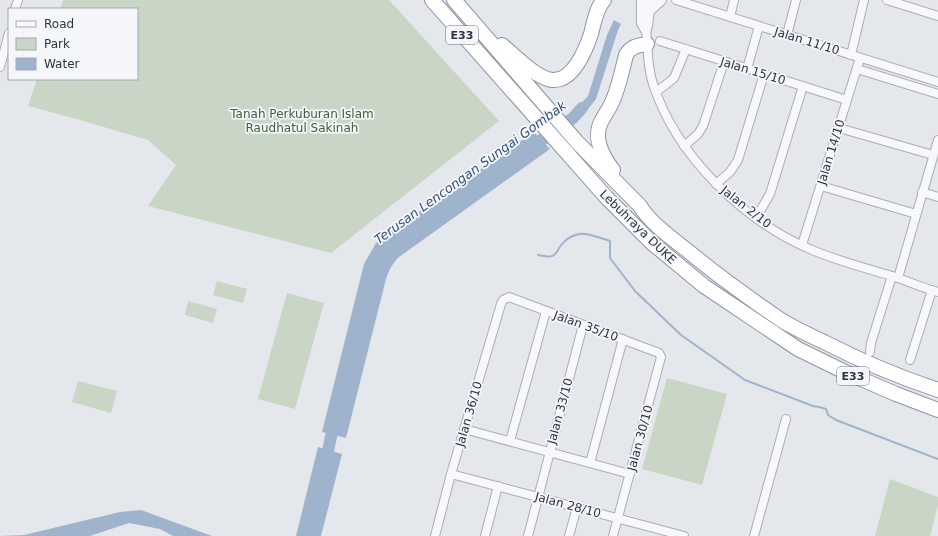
<svg xmlns="http://www.w3.org/2000/svg" width="938" height="536" font-family="'DejaVu Sans',sans-serif">
<style>
.green{fill:#c9d6c5}
.water{fill:#9fb4cc}
.lines{fill:none;stroke-linecap:round;stroke-linejoin:round}
.stream{stroke:#9fb4cc;stroke-width:2}
.river{stroke:#9fb4cc;stroke-width:12}
.minor-casing{stroke:#a9aeb7;stroke-width:10}
.tertiary-casing{stroke:#a9aeb7;stroke-width:12}
.motorway-casing{stroke:#8b94a3;stroke-width:16}
.minor{stroke:#f7f8fa;stroke-width:8}
.tertiary{stroke:#f7f8fa;stroke-width:10}
.motorway{stroke:#fff;stroke-width:14}
.labels{text-anchor:middle;stroke-width:3.5;stroke-linejoin:round;paint-order:stroke}
.shield{fill:#f4f6f9;stroke:#676e7b;stroke-width:1}
.shield-label{font-size:11px;font-weight:bold;fill:#2b3445}
.street-label{font-size:12px;fill:#2b3445;stroke:#f4f6f9}
.park-label{font-size:12px;fill:#3f6138;stroke:#f4f6f9}
.water-label{font-size:13px;font-style:italic;fill:#34527a;stroke:#f4f6f9}
</style>
<rect width="100%" height="100%" fill="#e4e7ec"/>
<g class="green">
<polygon points="63,0 389,0 499,121 331,253 148,206 176,165 148,140 80,120 28,106 37,79 137,79 137,9 60,9"/>
<polygon points="217,281 247,289 243,303 213,295"/>
<polygon points="287,293 324,303 295,409 258,399"/>
<polygon points="188,301 217,309 213,323 185,315"/>
<polygon points="667,378 727,394 702,485 642,469"/>
<polygon points="78,381 117,391 111,413 72,402"/>
<polygon points="890,479 938,497 938,505 930,536 875,536"/>
</g>
<g class="water">
<polygon points="614,20 621,24 618,30 596,99 581,118 574,124 568,117 588,96 607,35"/>
<path d="M534,132L550,149L399,257C392,264 389,270 386,279L346,438L322,432L364,264L376,243L387,234Z"/>
<polygon points="318,447 342,454 321,536 296,536"/>
<polygon points="141,510 212,536 173,536 160,529 129,523 90,536 0,536 24,535 120,512"/>
</g>
<g class="lines">
<path class="stream" d="M538,255C561,260 553,251 565,241C568,238 575,235 579,234C586,232 603,239 610,241V258L635,291L681,335L745,380L813,406L819,407L826,409L828,415L836,420L938,459"/>
<g class="river">
<polyline points="529,149 573,118 582,108"/>
<polyline points="325,465 335,418"/>
</g>
<g class="minor-casing">
<g id="minor">
<polyline points="676,0 938,82"/>
<polyline points="887,0 938,16"/>
<polyline points="15,9 18,0"/>
<polyline points="730,17 734,0"/>
<path d="M646,30C648,47 647,67 653,84C676,155 743,221 812,250C838,261 865,268 892,276C908,281 922,288 938,292"/>
<polyline points="787,35 796,0"/>
<polyline points="660,41 847,100"/>
<polyline points="851,55 864,0"/>
<polyline points="0,67 9,33"/>
<polyline points="747,69 759,26"/>
<polyline points="857,69 938,94"/>
<polyline points="656,92 668,83 674,78 686,49"/>
<polyline points="839,128 933,155"/>
<polyline points="684,146 698,134 703,126 724,62"/>
<polyline points="716,184 730,172 738,160 764,74"/>
<polyline points="821,186 916,214"/>
<polyline points="922,192 938,197"/>
<polyline points="756,218 770,194 803,86"/>
<polyline points="802,245 860,58"/>
<polyline points="898,278 938,140"/>
<polyline points="870,352 871,343 892,276"/>
<polyline points="910,360 932,290"/>
<polyline points="464,429 630,474"/>
<polyline points="510,441 546,311"/>
<polyline points="590,463 623,339"/>
<polyline points="451,474 684,536"/>
<polyline points="435,536 451,474 501,304 503,300 509,297 651,350 659,353 661,357 613,536"/>
<polyline points="485,536 498,486"/>
<polyline points="528,536 583,325"/>
<polyline points="569,536 577,507"/>
<polyline points="754,536 786,419"/>
</g>
</g>
<g class="tertiary-casing">
<g id="tertiary">
<polyline points="642,0 642,23 646,30"/>
<polyline points="649,11 661,0"/>
<polyline points="647,26 650,0"/>
</g>
</g>
<g class="motorway-casing">
<g id="motorway">
<polyline points="432,0 606,197 652,243 704,286 798,349 845,372 896,394 938,410"/>
<path d="M454,0L577,142L640,206C650,223 673,239 688,251C718,276 749,298 781,320C794,328 809,335 824,342C861,361 899,377 938,390"/>
<path d="M502,45C515,56 536,78 552,80C573,82 586,49 591,34C594,23 596,8 604,0"/>
<path d="M613,170C603,157 593,138 601,122C605,114 610,108 613,100C619,86 622,71 626,55C631,46 637,46 647,44"/>
</g>
</g>
<use href="#minor" class="minor"/>
<use href="#tertiary" class="tertiary"/>
<use href="#motorway" class="motorway"/>
</g>
<g class="labels">
<g class="shield">
<rect x="446" y="26" width="32" height="18" rx="3"/>
<rect x="837" y="367" width="32" height="18" rx="3"/>
</g>
<g class="shield-label">
<text x="462" y="39">E33</text>
<text x="853" y="380">E33</text>
</g>
<g class="street-label">
<text transform="translate(807 41) rotate(17)" y="4">Jalan 11/10</text>
<text transform="translate(753 71) rotate(17)" y="4">Jalan 15/10</text>
<text transform="translate(831 152) rotate(-73)" y="4">Jalan 14/10</text>
<text transform="translate(746 207) rotate(38)" y="4">Jalan 2/10</text>
<text transform="translate(638 227) rotate(44)" y="4">Lebuhraya DUKE</text>
<text transform="translate(586 326) rotate(20)" y="4">Jalan 35/10</text>
<text transform="translate(560 411) rotate(-75)" y="4">Jalan 33/10</text>
<text transform="translate(469 414) rotate(-74)" y="4">Jalan 36/10</text>
<text transform="translate(640 438) rotate(-75)" y="4">Jalan 30/10</text>
<text transform="translate(568 505) rotate(15)" y="4">Jalan 28/10</text>
</g>
<g class="park-label">
<text x="302" y="118">Tanah Perkuburan Islam<tspan x="302" dy="14">Raudhatul Sakinah</tspan></text>
</g>
<g class="water-label">
<text transform="translate(470 172) rotate(-36)" y="5">Terusan Lencongan Sungai Gombak</text>
</g>
</g>
<rect x="8" y="8" width="130" height="72" fill="#f4f6f9" stroke="#a4a8b1"/>
<rect x="16" y="21" width="20" height="6" fill="#f7f8fa" stroke="#a4a8b1"/>
<text x="44" y="28" font-size="12" fill="#2b3445">Road</text>
<rect x="16" y="38" width="20" height="12" fill="#c9d6c5" stroke="#a4a8b1"/>
<text x="44" y="48" font-size="12" fill="#2b3445">Park</text>
<rect x="16" y="58" width="20" height="12" fill="#9fb4cc" stroke="#a4a8b1"/>
<text x="44" y="68" font-size="12" fill="#2b3445">Water</text>
</svg>
